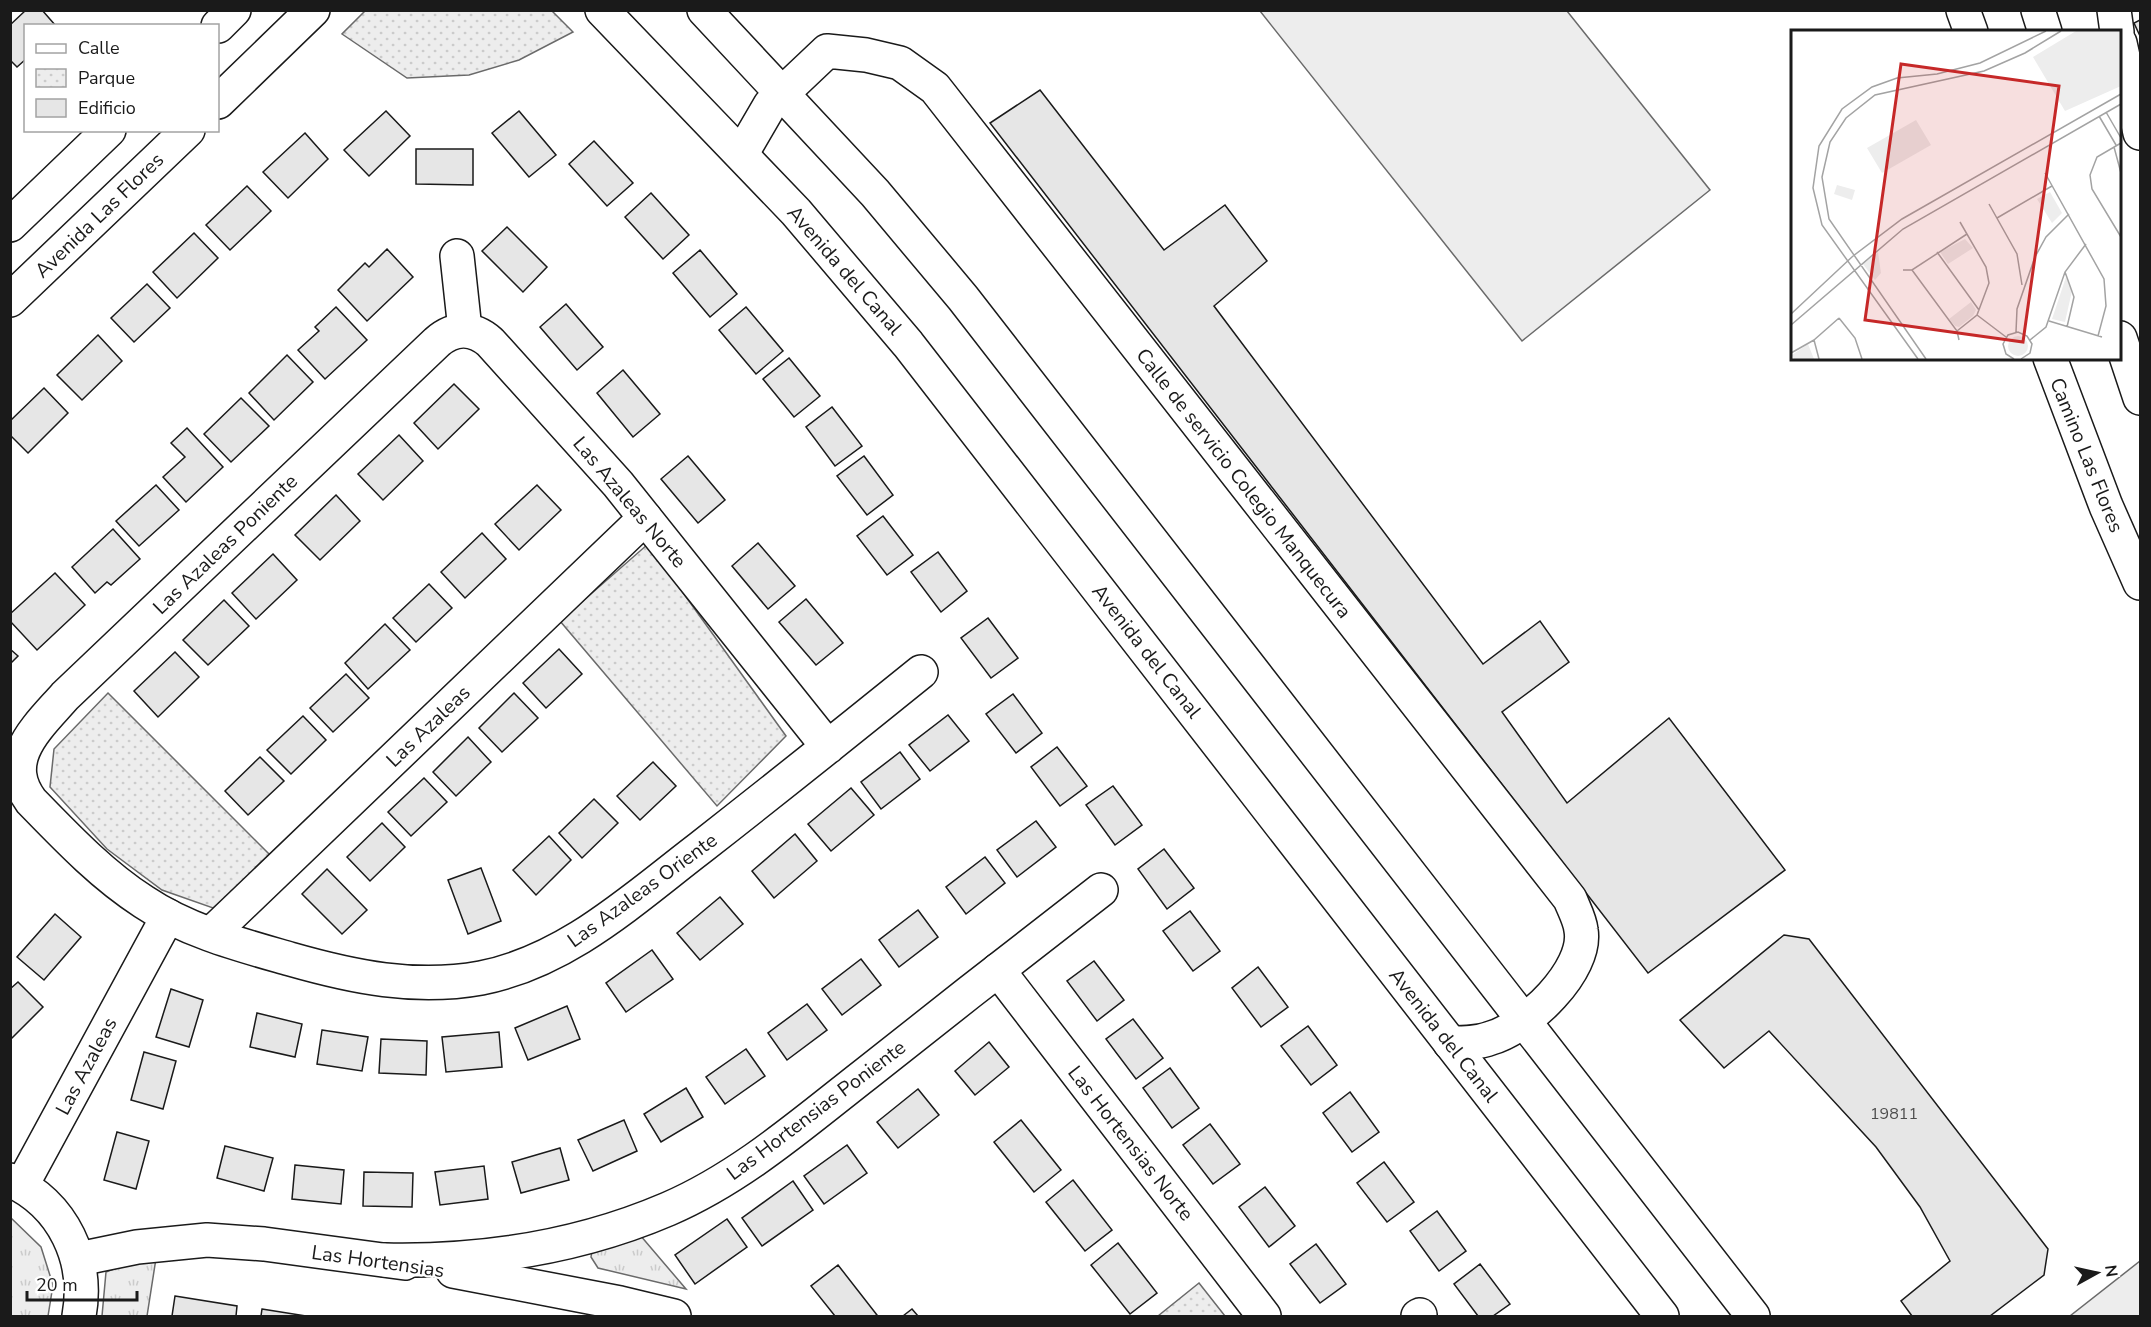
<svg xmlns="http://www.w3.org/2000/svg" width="2151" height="1327" font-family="'Nunito Sans',sans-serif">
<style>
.grass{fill:url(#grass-tufts);stroke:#6a6a6a;stroke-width:1.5}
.park{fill:url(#park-dots);stroke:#6a6a6a;stroke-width:1.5}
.garden{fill:#ededed;stroke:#6a6a6a;stroke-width:1.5}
.building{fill:#e6e6e6;stroke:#1a1a1a;stroke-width:1.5}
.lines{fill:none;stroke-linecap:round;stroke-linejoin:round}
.minor-casing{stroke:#1a1a1a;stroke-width:36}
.minor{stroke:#fff;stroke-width:33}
.labels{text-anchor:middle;stroke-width:4.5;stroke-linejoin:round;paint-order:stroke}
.number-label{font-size:16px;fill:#4d4d4d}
.street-label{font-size:20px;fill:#1a1a1a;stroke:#fff}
.inset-road{fill:none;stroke:#a3a3a3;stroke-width:1.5}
.view{fill:#c62828;fill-opacity:0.15;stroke:#c62828;stroke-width:3}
.inset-edge{fill:none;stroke:#1a1a1a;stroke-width:3}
</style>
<defs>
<pattern id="grass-tufts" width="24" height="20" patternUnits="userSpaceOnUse" patternTransform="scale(1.5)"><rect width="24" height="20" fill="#ededed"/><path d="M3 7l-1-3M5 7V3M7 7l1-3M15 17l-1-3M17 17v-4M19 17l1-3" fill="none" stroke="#cbcbcb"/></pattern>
<pattern id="park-dots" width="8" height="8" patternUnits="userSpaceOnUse" patternTransform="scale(1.5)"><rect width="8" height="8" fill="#ededed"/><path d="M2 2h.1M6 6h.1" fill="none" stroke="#cbcbcb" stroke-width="1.8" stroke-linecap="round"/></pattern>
</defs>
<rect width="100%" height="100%" fill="#fff"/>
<g class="grass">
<polygon points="10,1217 41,1247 53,1285 48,1316 11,1316"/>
<polygon points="640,1235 686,1289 598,1268 591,1257 593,1245"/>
<polygon points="157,1252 147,1316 102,1316 106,1272"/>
</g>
<g class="park">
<polygon points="366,10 552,11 573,32 519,60 469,75 407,78 342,34"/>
<polygon points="648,544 786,736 717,806 560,621"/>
<polygon points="108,693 273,858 213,908 162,890 107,849 50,787 54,749"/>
<polygon points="1199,1283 1225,1316 1158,1316"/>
</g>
<g class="garden">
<polygon points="1260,11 1567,11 1710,190 1522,341"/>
<polygon points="2140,1261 2140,1316 2070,1316"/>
</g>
<g class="building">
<polygon points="26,10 42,10 56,26 26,26 26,59 17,67 10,60 10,25"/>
<polygon points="2140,20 2140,36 2134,23"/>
<polygon points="1040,90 1164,250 1225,205 1267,261 1214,306 1483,664 1540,621 1569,662 1502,712 1567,803 1669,718 1785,870 1648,973 990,123"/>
<polygon points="386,111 410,136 369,176 344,150"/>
<polygon points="519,111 556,155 529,177 492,133"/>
<polygon points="305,133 328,159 288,198 263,172"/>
<polygon points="594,141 633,183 607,206 569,164"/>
<polygon points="416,149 473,149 473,185 416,184"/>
<polygon points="247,186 271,211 230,250 206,225"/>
<polygon points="651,193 689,235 663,259 625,217"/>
<polygon points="507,227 547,267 523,292 482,251"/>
<polygon points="194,233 218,258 177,298 153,272"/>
<polygon points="387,249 413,277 367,321 338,290 365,263 369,267"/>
<polygon points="700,250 737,294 710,317 673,273"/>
<polygon points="147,284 170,308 134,342 111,318"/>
<polygon points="566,304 603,347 577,370 540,327"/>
<polygon points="336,307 367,340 325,379 298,350 319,331 315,327"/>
<polygon points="746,307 783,351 756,374 719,330"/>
<polygon points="98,335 122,361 82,400 57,375"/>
<polygon points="287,355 313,382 274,420 249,393"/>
<polygon points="789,358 820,396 794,417 763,379"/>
<polygon points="623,370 660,414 633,437 597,393"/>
<polygon points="454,384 479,409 438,449 414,423"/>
<polygon points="44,388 68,413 28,453 10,435 10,421"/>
<polygon points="241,398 269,426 231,462 204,434"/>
<polygon points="832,407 862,446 835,466 806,427"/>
<polygon points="187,428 223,467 186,502 163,477 185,457 171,443"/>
<polygon points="399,435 423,461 383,500 358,474"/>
<polygon points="688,456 725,500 698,523 661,479"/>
<polygon points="864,456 893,495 867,515 837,476"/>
<polygon points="156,485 179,510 139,546 116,521"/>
<polygon points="537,485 561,510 519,550 495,524"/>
<polygon points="336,495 360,521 320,560 295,535"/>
<polygon points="883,516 913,555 887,575 857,536"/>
<polygon points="113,529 140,559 111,585 107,582 95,593 72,567"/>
<polygon points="482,533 506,559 465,598 441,572"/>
<polygon points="758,543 795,586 768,609 732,566"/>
<polygon points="938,552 967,591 941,612 911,572"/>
<polygon points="273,554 297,580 256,619 232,593"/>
<polygon points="55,573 85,605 37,650 10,621 10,614"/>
<polygon points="429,584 452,608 416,642 393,618"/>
<polygon points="806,599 843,643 816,665 779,622"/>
<polygon points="224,600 249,626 208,665 183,640"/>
<polygon points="988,618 1018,658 991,678 961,638"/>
<polygon points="385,624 410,650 368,689 345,663"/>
<polygon points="10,649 18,656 10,664"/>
<polygon points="559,649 582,674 546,708 523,683"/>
<polygon points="175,652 199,677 158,717 134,691"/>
<polygon points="346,674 369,698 333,732 310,708"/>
<polygon points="514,693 538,718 502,752 479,728"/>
<polygon points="1013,694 1042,733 1016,753 986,714"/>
<polygon points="948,715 969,741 930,771 909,745"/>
<polygon points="303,716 326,740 291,774 267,750"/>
<polygon points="468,737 491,762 456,796 433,772"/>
<polygon points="1057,747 1087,786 1060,806 1031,767"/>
<polygon points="900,752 920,779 881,809 861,782"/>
<polygon points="260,757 284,781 248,815 225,791"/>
<polygon points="653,762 676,786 640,820 617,796"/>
<polygon points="424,778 447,802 411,836 388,812"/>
<polygon points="1113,786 1142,825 1115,845 1086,805"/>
<polygon points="851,788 874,815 831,851 808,824"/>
<polygon points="594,799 618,823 582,858 559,833"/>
<polygon points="1036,821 1056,847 1017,877 997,850"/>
<polygon points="382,823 405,847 370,881 347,857"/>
<polygon points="795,834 817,861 774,898 752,871"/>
<polygon points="549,836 571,860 536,895 513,870"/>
<polygon points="1164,849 1194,888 1167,909 1138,869"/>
<polygon points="985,857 1005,883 966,914 946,887"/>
<polygon points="481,868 501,921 468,934 448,880"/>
<polygon points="327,869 367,910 342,934 302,894"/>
<polygon points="720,897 743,924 700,960 677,933"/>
<polygon points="918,910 938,937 899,967 879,940"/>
<polygon points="1190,911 1220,951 1193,971 1163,931"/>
<polygon points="55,914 81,937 44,980 17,957"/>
<polygon points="1784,935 1809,939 2048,1249 2044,1275 1990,1316 1912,1316 1901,1301 1950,1261 1920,1207 1876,1147 1769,1031 1724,1068 1680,1020"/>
<polygon points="652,950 673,979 626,1012 606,983"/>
<polygon points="861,959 881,985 842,1015 822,989"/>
<polygon points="1094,961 1124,1000 1097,1021 1067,981"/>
<polygon points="1258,967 1288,1007 1261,1027 1232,988"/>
<polygon points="18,982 43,1007 10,1040 10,989"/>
<polygon points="171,989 203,1000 189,1047 156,1037"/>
<polygon points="807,1004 827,1030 787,1060 768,1033"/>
<polygon points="567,1006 580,1039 528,1060 515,1028"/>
<polygon points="257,1013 302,1024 295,1057 250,1047"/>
<polygon points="1133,1019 1163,1058 1136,1079 1106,1039"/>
<polygon points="1308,1026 1337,1065 1311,1085 1281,1046"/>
<polygon points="322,1030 368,1037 362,1071 317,1064"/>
<polygon points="499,1032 502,1067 446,1072 442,1037"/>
<polygon points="381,1039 427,1041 426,1075 379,1073"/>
<polygon points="989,1042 1009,1067 975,1095 955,1071"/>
<polygon points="746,1049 765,1076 725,1104 706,1077"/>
<polygon points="144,1052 176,1061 163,1109 131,1100"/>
<polygon points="1170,1068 1199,1108 1172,1128 1143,1088"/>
<polygon points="686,1088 703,1117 661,1142 644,1114"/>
<polygon points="918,1089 939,1115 898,1148 877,1122"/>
<polygon points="1350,1092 1379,1132 1352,1152 1323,1113"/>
<polygon points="624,1120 637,1151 593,1171 578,1140"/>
<polygon points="1021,1120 1061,1170 1034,1192 994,1142"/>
<polygon points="1210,1124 1240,1164 1213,1184 1183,1145"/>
<polygon points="117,1132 149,1141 136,1189 104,1180"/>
<polygon points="847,1145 867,1173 824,1204 804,1176"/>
<polygon points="225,1146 273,1158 264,1191 217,1178"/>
<polygon points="560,1148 569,1180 521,1193 512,1162"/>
<polygon points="1384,1162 1414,1202 1387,1222 1357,1183"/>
<polygon points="295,1165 344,1170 341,1204 292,1199"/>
<polygon points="484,1166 488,1199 440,1205 435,1172"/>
<polygon points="364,1172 413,1173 412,1207 363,1206"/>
<polygon points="1073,1180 1112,1230 1085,1251 1046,1202"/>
<polygon points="793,1181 813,1210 762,1246 742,1218"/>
<polygon points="1265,1187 1295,1226 1269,1247 1239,1207"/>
<polygon points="1437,1211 1466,1251 1439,1271 1410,1231"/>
<polygon points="727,1219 747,1247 695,1284 675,1255"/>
<polygon points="1118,1243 1157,1293 1130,1314 1091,1265"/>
<polygon points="1316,1244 1346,1284 1320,1303 1290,1264"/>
<polygon points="1480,1264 1510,1304 1493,1316 1478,1316 1454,1284"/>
<polygon points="838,1265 877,1315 875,1316 835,1316 811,1286"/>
<polygon points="175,1296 237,1306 236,1316 172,1316"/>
<polygon points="262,1309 306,1316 261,1316"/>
<polygon points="912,1309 918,1316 903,1316"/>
</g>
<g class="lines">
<g class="minor-casing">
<g id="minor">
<polyline points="602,10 796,212 908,344 1662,1316"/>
<polyline points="704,10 875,193 963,298 1753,1316"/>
<polyline points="1963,10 1971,32"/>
<polyline points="2038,10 2045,32"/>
<polyline points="2114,10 2117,32"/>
<polyline points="218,26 234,10"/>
<polyline points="2120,43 2140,133"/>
<polyline points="218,102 313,10"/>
<path d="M742,153L770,105L827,51L866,55L900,63L935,88L1570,899C1574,909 1580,920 1581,930C1588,970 1527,1028 1491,1038C1478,1043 1464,1043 1450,1043"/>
<polyline points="10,225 109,130"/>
<polyline points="457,256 465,330"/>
<polyline points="10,300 188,130"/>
<polyline points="2120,338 2140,398"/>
<polyline points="2050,358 2106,506 2140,583"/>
<path d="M828,747L618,484L490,342C473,327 454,327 437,342L65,696C38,727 0,759 31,801C66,837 102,875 144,902C187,931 241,945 290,959C353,977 415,990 481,978C567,961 632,900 700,848C774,790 848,731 921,672"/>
<polyline points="211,934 645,518"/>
<polyline points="998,970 1264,1316"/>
<path d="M10,1180C64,1205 89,1260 79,1316"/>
<polyline points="22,1185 168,916"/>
<polyline points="79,1259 137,1247 207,1240 264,1244 405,1263"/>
<path d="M385,1260C483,1262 577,1248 668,1209C742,1177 803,1123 866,1074C944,1012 1022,951 1101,890"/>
<polyline points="453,1271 620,1303 674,1316"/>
<polyline points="1418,1316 1420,1315"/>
</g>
</g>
<use href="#minor" class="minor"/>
</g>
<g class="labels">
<g class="number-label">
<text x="1894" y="1119">19811</text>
</g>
<g class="street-label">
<text transform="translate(99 215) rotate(-44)" y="7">Avenida Las Flores</text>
<text transform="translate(845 270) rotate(49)" y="7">Avenida del Canal</text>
<text transform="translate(2087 455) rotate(68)" y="7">Camino Las Flores</text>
<text transform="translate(1244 483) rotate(52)" y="7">Calle de servicio Colegio Manquecura</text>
<text transform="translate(630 502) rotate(50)" y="7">Las Azaleas Norte</text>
<text transform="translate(225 544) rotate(-44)" y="7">Las Azaleas Poniente</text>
<text transform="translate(1147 651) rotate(52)" y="7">Avenida del Canal</text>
<text transform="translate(428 726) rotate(-44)" y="7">Las Azaleas</text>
<text transform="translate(642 890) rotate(-36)" y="7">Las Azaleas Oriente</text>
<text transform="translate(1444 1035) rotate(52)" y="7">Avenida del Canal</text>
<text transform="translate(86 1066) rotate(-62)" y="7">Las Azaleas</text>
<text transform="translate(816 1110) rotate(-37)" y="7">Las Hortensias Poniente</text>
<text transform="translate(1131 1143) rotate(52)" y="7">Las Hortensias Norte</text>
<text transform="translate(378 1261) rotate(8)" y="7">Las Hortensias</text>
</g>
</g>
<g transform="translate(1791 30)">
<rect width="330" height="330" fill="#fff"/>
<path d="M217 316a10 10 0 1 1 20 0a10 10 0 1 1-20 0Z" fill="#ededed"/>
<path d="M259,162L271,183L261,193L246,169ZM174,209L182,218L157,234L149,222ZM87,222L90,243L84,250L72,234ZM275,247L281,261L274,292L261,289ZM180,272L185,280L182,286L168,297L164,296L158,289ZM17,314L23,329H3L1,325Z" fill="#ededed"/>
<path d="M285,1H330V56L274,81L242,27ZM125,90L140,115L91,143L76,118ZM46,155L64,160L61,170L43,164Z" fill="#ededed"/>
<path class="inset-road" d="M315,82L330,108M308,86L325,115M330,113L306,127L299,145L301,159L330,207M323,117L330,143M254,143L313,249L315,276L307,306M198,174L226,224L231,255M206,188L261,156M146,222L188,280M112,240H121L176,204M121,240L166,301L168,310M274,242L283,267L276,297M0,284L62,226L111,189L330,64M186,285L215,307M48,288L64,308L71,329M258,291L311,307M0,295L112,199L330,74M166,301L186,285L198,253L195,237L169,192M225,302L226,279L244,227L255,207L278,184M23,310L48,288M23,310L28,329M239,310L255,297L274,242L295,214M0,323L23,310M127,329L31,195L22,158L28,116L51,79L81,57L106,48L146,44L189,33L255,1M135,329L38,189L31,147L39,112L55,88L84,65L193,41L234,23L270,1M223,329L215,324L212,314L217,305L227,302L236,306L241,314L239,323L230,329"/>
<path class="view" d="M110,34L268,56L232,312L74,290Z"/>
<rect width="330" height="330" class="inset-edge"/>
</g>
<rect width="2151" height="1327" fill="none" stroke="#1a1a1a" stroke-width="24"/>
<rect x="24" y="24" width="195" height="108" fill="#ffffff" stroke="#a3a3a3" stroke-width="1.5"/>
<rect x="36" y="44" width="30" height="9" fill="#ffffff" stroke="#a3a3a3" stroke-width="1.5"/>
<text x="78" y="54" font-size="18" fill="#1a1a1a">Calle</text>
<rect x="36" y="69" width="30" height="18" fill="url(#park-dots)" stroke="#a3a3a3" stroke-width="1.5"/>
<text x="78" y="84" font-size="18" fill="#1a1a1a">Parque</text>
<rect x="36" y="99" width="30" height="18" fill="#e6e6e6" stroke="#a3a3a3" stroke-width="1.5"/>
<text x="78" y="114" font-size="18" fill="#1a1a1a">Edificio</text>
<g transform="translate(2097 1273) rotate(82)" stroke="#ffffff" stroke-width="4.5" paint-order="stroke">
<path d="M0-4.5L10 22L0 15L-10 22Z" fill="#1a1a1a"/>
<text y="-9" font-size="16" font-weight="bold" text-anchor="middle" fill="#1a1a1a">N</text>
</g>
<path d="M27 1291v9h110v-9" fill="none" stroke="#1a1a1a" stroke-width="3"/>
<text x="36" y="1291" font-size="18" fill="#1a1a1a" stroke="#ffffff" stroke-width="4.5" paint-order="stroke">20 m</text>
</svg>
